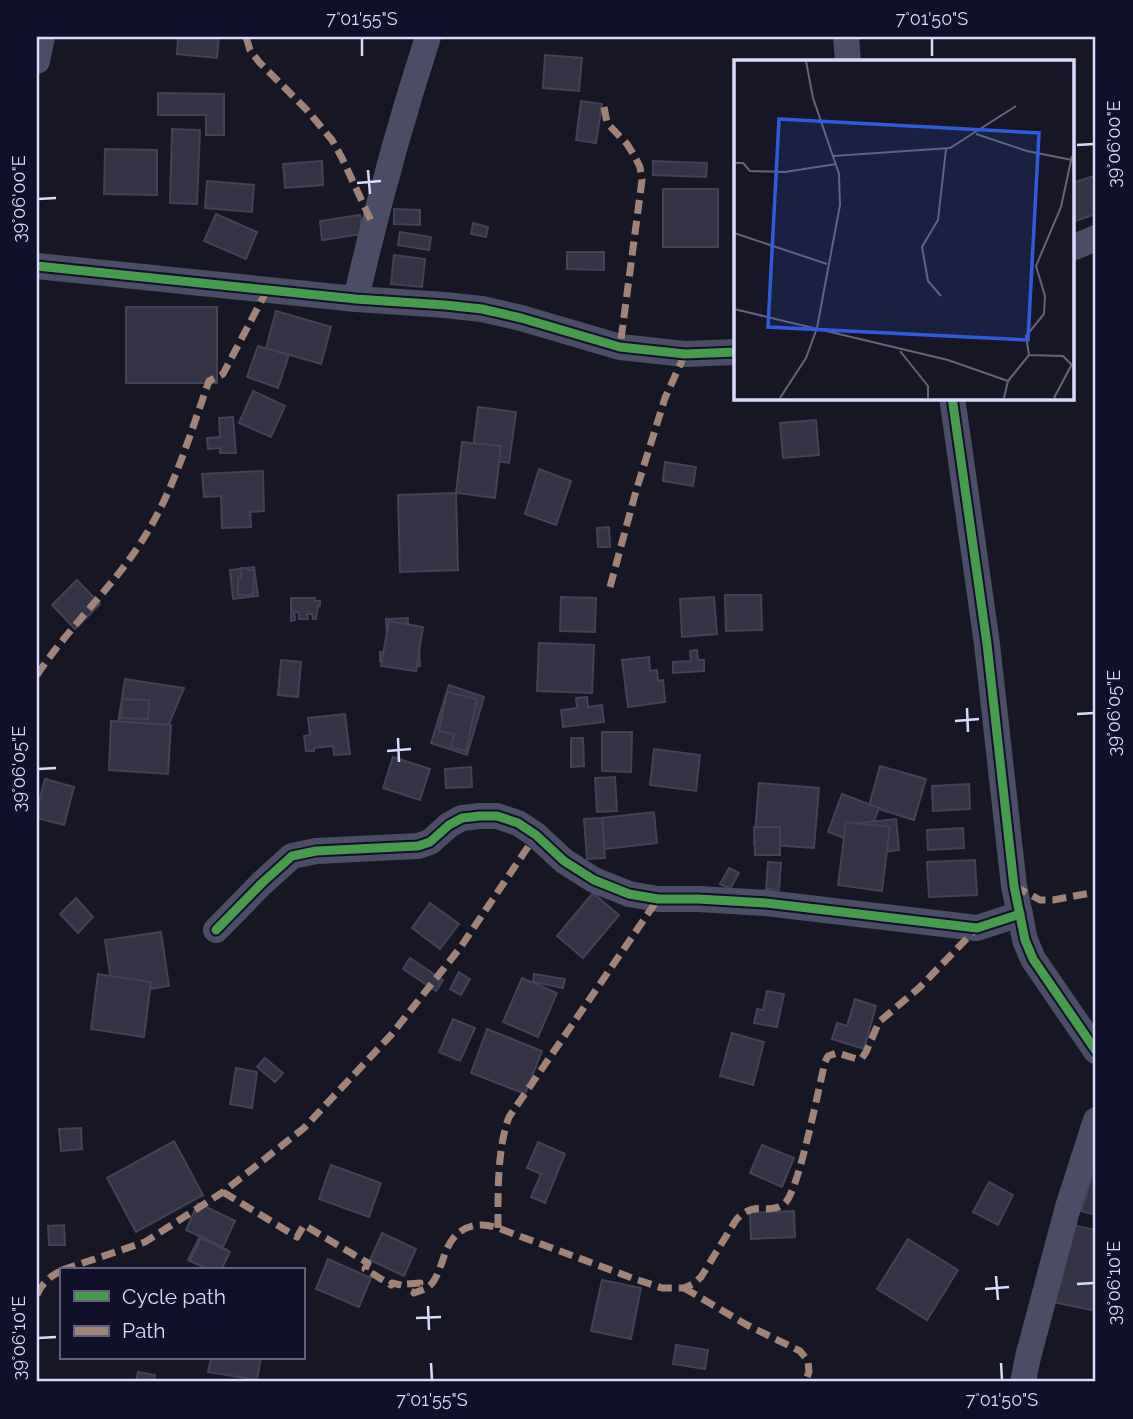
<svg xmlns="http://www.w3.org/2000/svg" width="1133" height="1419" font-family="Raleway,sans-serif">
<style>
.building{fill:#353446;stroke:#424158;stroke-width:2}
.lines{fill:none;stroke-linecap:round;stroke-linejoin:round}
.minor{stroke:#4b4c65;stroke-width:26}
.quiet{stroke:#a18479;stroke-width:7;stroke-dasharray:14 7;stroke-linecap:butt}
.cycleway-casing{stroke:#11102a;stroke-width:13}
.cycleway{stroke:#469c4c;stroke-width:9}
.ticks{fill:none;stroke:#d9daff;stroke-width:2.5}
.inset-road{fill:none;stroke:#65647c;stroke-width:2}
.view{fill:#305cdc;fill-opacity:0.15;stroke:#305cdc;stroke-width:3.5}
.inset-edge{fill:none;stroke:#d9daff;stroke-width:3.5}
.neatline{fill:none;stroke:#d9daff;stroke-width:2.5}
.ticks-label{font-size:18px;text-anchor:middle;fill:#d9daff}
</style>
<rect width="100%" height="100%" fill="#171624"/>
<g class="building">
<polygon points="178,37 219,37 217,58 177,54"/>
<polygon points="545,55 582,58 579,91 543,88"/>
<polygon points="158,93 224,94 224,135 206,135 206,115 158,115"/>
<polygon points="581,101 602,104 596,143 576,140"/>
<polygon points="172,129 200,130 197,204 170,203"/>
<polygon points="105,149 157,150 157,195 104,194"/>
<polygon points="322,161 323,185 285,188 283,164"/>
<polygon points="653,161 707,163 706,177 653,175"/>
<polygon points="1094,176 1096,183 1096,214 1072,222 1072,183"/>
<polygon points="207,181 254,185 252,212 205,208"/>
<rect x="663" y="189" width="55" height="58"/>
<polygon points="394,209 420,210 420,225 394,224"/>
<polygon points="216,214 257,232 246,259 204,241"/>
<polygon points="360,215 363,234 322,240 320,221"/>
<polygon points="473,223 488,227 486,237 471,234"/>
<polygon points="400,232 431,237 429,250 398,245"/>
<polygon points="567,252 604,252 604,270 567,269"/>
<polygon points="394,255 425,259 422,287 391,284"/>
<rect x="126" y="307" width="91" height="76"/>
<polygon points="276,311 331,327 321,364 266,348"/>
<polygon points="258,346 289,355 278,388 247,377"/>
<polygon points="253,391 285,406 271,437 239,423"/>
<polygon points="478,407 516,412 509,463 472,458"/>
<polygon points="233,417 236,453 220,453 220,448 208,449 207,438 220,437 219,418"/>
<polygon points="816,420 819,455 783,458 780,423"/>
<polygon points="462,442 501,446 495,498 456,493"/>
<polygon points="665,462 696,467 693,486 663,481"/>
<polygon points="539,469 571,481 556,525 525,514"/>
<polygon points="263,471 264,511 250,512 251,527 222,528 221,496 204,497 202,474"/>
<polygon points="456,493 458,570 400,572 398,495"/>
<polygon points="609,527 610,547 598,547 597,528"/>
<polygon points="254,567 258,596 233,599 230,570"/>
<polygon points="241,568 248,568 248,570 254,570 253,595 238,595 238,578 241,578"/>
<polygon points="77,580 100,604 75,629 52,605"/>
<polygon points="725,595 761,595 762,630 726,631"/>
<polygon points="561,597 596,598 595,632 560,631"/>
<polygon points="714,597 717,634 682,637 680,599"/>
<polygon points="291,598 315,598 315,601 320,601 320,606 318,606 316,619 313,619 312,614 307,614 308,619 299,619 299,612 294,613 295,620 291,621"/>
<polygon points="408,618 408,629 418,628 420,666 393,667 392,661 380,662 380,652 388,652 386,619"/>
<polygon points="389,621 423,627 416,671 381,666"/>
<polygon points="539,643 594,645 592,693 537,691"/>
<polygon points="697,650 698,660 704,660 704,671 673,673 673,662 691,661 690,651"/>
<polygon points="649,657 650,671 657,670 658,681 663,680 665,702 628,707 622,660"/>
<polygon points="281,660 301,662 298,697 278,695"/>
<polygon points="125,679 184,688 164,736 127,731 116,736"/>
<polygon points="449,685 484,697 467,755 431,743"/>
<polygon points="447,692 477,699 466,751 451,747 454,734 439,731"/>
<polygon points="587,697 588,707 602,705 604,722 563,727 561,710 577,708 576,698"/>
<polygon points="122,699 149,700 148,719 121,718"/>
<polygon points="345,714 350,754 334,755 333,746 314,748 314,751 306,751 304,736 310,735 308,718"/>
<polygon points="111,721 171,725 168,774 109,770"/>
<polygon points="602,732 632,732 631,772 602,771"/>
<polygon points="571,738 583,738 584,766 571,767"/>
<polygon points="654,749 700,755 696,791 650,785"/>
<polygon points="393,757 430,769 420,800 383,788"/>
<polygon points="880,766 926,779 914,820 869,806"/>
<polygon points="471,767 472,787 446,788 445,769"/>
<polygon points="615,777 617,811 597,812 595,778"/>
<polygon points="45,779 74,787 64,825 37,818 37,810"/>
<polygon points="759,783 819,788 814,848 754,844"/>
<polygon points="969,784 970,809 933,811 932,786"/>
<polygon points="842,794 879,808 865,846 828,832"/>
<polygon points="654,812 657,843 605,849 602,818"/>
<polygon points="602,818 605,858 587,859 584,819"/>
<polygon points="896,819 899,850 856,856 852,824"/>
<polygon points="846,822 890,827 882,891 838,885"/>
<polygon points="754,827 780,827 780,855 755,855"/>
<polygon points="963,828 964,848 928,850 927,830"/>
<polygon points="975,860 977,895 929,897 927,862"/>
<polygon points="768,862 781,863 779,890 766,889"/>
<polygon points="729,868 739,873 730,889 720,884"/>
<polygon points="593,893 619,915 583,958 557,936"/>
<polygon points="76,898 93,917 78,933 60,914"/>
<polygon points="430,903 459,924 440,949 412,928"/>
<polygon points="161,932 169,986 113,995 105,940"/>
<polygon points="410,958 443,980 436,991 403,969"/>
<polygon points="459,972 470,979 461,995 450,989"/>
<polygon points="98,974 151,982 144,1037 91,1029"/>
<polygon points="534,974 565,979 563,988 533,982"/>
<polygon points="522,978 557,993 538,1037 503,1022"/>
<polygon points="767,991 784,994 777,1027 754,1023 757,1009 763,1010"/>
<polygon points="855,999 876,1006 864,1049 832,1039 837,1023 847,1026"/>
<polygon points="453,1019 475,1028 460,1061 439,1052"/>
<polygon points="487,1029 542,1051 525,1094 471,1073"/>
<polygon points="732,1033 764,1042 753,1085 720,1076"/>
<polygon points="265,1058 283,1073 275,1082 257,1067"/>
<polygon points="236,1068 257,1072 252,1108 230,1104"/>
<polygon points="81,1128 82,1149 61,1151 59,1129"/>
<polygon points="174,1141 203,1195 136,1232 107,1178"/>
<polygon points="538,1142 565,1154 545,1203 531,1197 541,1174 527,1168"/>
<polygon points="762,1145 794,1158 782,1187 750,1173"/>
<polygon points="331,1165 381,1183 369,1217 319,1199"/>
<polygon points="1095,1167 1096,1167 1096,1215 1081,1211"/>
<polygon points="989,1182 1013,1195 998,1225 973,1212"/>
<polygon points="198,1203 235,1221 223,1247 186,1230"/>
<polygon points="794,1211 795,1237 751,1239 750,1213"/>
<polygon points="1068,1224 1096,1230 1096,1311 1053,1302"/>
<polygon points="64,1225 65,1245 49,1245 48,1226"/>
<polygon points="382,1233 416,1249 404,1276 370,1260"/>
<polygon points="200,1236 229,1251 221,1268 225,1270 210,1270 188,1260"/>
<polygon points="201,1238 230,1252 221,1270 210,1270 190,1261"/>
<polygon points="908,1239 958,1270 927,1320 877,1289"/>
<polygon points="328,1259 371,1278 359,1307 316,1289"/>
<polygon points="602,1280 641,1288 631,1339 591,1331"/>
<polygon points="676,1345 708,1350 705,1369 673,1364"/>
<polygon points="211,1358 261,1358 257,1380 208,1372"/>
<polygon points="138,1372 155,1375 154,1382 136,1382"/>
</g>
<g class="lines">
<g class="minor">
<polyline points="846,37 848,61"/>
<polyline points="37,61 42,37"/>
<polyline points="1072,248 1096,238"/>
<polyline points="37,266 356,299 445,305 482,309 521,318 620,347 685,354 736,352"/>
<path d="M356,299C376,211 400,123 428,37"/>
<polyline points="952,397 987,644 1014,886 1025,940 1033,959 1096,1051"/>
<polyline points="216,930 262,883 292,856 316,851 418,846 430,842 449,825 462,818 480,816 497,816 518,823 536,835 564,861 594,880 629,894 658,899 698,899 766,903 977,928 1020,914"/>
<polyline points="1023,1382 1028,1357 1068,1207 1096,1120"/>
</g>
<g class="quiet">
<polyline points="246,37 250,50 259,62 306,109 332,140 342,158 373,225"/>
<polyline points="604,107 607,123 627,144 634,155 640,167 642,180 620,347"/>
<polyline points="610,587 636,491 665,398 685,354"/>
<path d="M37,675C68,628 110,590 140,544C173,494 189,437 209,381L223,374L267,290"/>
<polyline points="1014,886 1040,900 1053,900 1096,892"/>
<path d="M223,1192L297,1237L304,1225L368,1263L365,1269L391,1285L392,1283L405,1286L406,1284L420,1283L414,1293C422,1290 429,1288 433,1282C442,1269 443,1252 452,1240C463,1224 482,1222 498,1228L635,1279L662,1288H684L693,1284L701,1277L736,1220C756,1198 769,1217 785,1203C799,1190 819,1086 825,1062L828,1056L837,1053L857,1059L862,1058L866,1052L879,1022L920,987L977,928"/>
<path d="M498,1228C498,1194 497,1149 509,1117L658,899"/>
<polyline points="62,1270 145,1242 223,1192 304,1128 391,1035 460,948 536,835"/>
<polyline points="684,1288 747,1325 800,1351 808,1361 809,1372 805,1382"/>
<path d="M37,1295C42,1283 50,1276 61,1271"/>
</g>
<g class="cycleway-casing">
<g id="cycleway">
<polyline points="37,266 356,299 445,305 482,309 521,318 620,347 685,354 736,352"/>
<polyline points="952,397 987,644 1014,886 1025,940 1033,959 1096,1051"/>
<polyline points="216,930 262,883 292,856 316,851 418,846 430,842 449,825 462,818 480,816 497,816 518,823 536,835 564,861 594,880 629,894 658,899 698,899 766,903 977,928 1020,914"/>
</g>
</g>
<use href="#cycleway" class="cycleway"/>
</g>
<path class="ticks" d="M362,38V56M932,38V56M1077,145L1094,144M368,170L370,194M357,183L381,181M38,199L56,198M967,708L968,732M1077,714L1094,713M955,721L979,719M398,738L399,762M387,751L411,749M38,769L56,768M996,1276L998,1300M1077,1284L1094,1283M985,1289L1009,1287M428,1306L429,1330M416,1318L441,1317M38,1338L56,1337M431,1363L432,1380M1001,1363L1002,1380"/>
<g transform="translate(734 60)">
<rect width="340" height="340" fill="#171624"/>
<path class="inset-road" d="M242,74L293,91L338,100M99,96L216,88L282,46M0,103H9L16,111L51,112L102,104M0,173L93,204M207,236L194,221L188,187L204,160L212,89M0,249L214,300L274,321M166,291L194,326V338M295,295L329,296L339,306M46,338L72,298L83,268L106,145L105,114L79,38L72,1M270,338L274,321L295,295L292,276L310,254L311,236L302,206L327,147L338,96M320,338L338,304"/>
<path class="view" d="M45,59L305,73L294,280L34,267Z"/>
<rect width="340" height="340" class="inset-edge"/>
</g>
<rect width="1133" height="1419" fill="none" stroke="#11102a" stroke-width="77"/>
<rect x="60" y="1268" width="245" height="91" fill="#11102a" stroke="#61617f" stroke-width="2"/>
<rect x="74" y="1291" width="35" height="10" fill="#469c4c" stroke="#61617f" stroke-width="2"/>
<text x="122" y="1304" font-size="21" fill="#d9daff">Cycle path</text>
<rect x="74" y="1326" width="35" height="10" fill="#a18479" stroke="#61617f" stroke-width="2"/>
<text x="122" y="1338" font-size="21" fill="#d9daff">Path</text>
<rect x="38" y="38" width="1056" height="1342" class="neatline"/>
<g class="ticks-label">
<text x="362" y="25">7°01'55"S</text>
<text x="932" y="25">7°01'50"S</text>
<text transform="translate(1114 144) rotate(-90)" y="6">39°06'00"E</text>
<text transform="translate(19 199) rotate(-90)" y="6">39°06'00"E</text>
<text transform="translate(1114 713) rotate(-90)" y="6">39°06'05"E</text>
<text transform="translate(19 769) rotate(-90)" y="6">39°06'05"E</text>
<text transform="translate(1114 1283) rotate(-90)" y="6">39°06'10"E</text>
<text transform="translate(19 1338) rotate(-90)" y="6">39°06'10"E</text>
<text x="432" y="1406">7°01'55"S</text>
<text x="1002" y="1406">7°01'50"S</text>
</g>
</svg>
